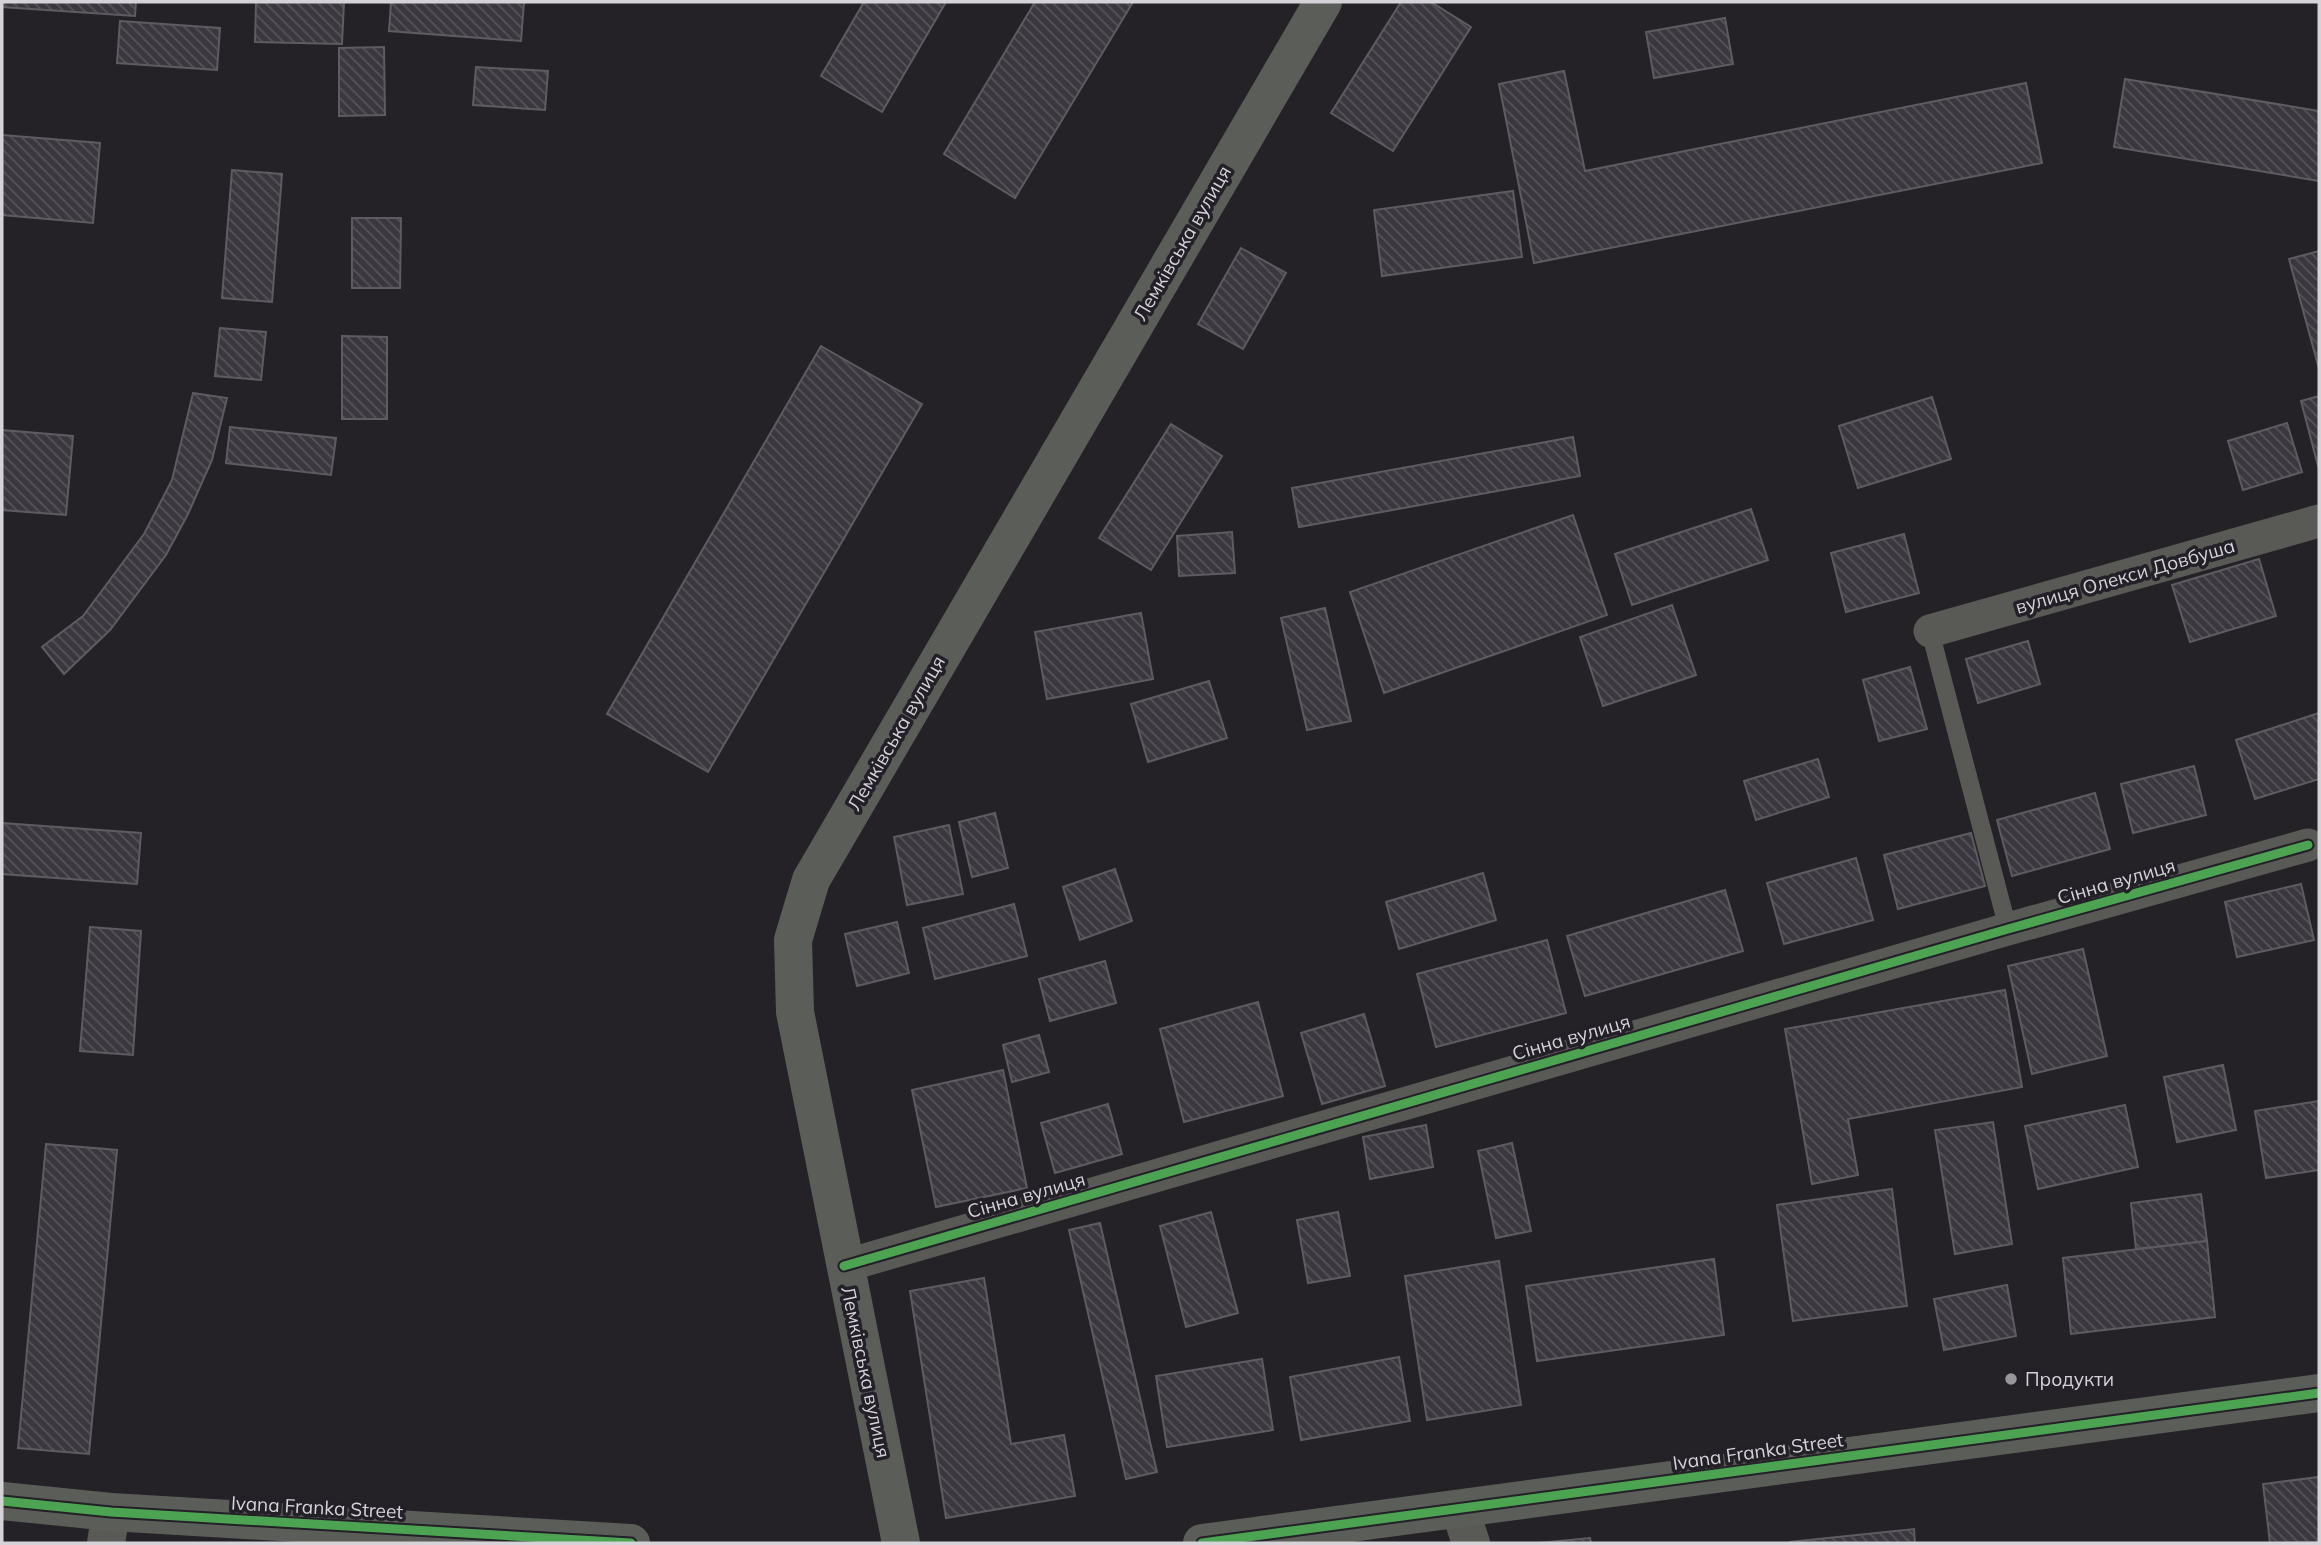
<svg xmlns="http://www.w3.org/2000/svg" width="2321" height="1545" font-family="Mulish,sans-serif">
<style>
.building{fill:url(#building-back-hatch);stroke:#5e5c60;stroke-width:2}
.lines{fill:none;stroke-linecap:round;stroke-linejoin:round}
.service{stroke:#595a56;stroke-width:18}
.minor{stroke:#595a56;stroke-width:33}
.tertiary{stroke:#595a56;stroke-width:38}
.secondary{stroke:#5b5d59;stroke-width:38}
.cycleway-casing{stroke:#242028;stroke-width:13}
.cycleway{stroke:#4ca352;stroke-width:9}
.poi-dot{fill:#98959a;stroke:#242028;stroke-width:2.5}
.labels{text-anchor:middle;stroke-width:7;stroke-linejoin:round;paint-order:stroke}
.street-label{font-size:19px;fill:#d6d3d8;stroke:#242028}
.poi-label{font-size:19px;fill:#d6d3d8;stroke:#242028;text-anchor:start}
</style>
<defs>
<pattern id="building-back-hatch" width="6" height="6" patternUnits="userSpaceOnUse" patternTransform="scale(1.75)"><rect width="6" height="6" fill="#3b373f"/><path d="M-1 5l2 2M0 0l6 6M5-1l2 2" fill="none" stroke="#57535a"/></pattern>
</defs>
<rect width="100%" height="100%" fill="#242226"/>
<g class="building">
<polygon points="2,2 136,2 135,16 2,7"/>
<polygon points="256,2 344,2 342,44 255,42"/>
<polygon points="391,2 524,2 521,41 389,31"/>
<polygon points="864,2 946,2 882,112 821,76"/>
<polygon points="1035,2 1133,2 1015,198 944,154"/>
<polygon points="1401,2 1431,2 1471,27 1393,151 1331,113"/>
<polygon points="1725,18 1733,64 1654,78 1646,32"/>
<polygon points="120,21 220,28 217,70 117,63"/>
<polygon points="384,47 385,115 339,116 339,48"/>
<polygon points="476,67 548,71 545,110 473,105"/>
<polygon points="1564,71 1585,171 2026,83 2042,163 1534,263 1499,84"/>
<polygon points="2125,79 2319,111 2319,181 2114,147"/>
<polygon points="2,135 100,143 93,223 2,215"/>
<polygon points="232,170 282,174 272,302 222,298"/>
<polygon points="1513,191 1522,257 1382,276 1374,210"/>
<polygon points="352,218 401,218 400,288 352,288"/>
<polygon points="1241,248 1286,273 1243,349 1198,324"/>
<polygon points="2319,251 2319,369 2289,259"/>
<polygon points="220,328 266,332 261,380 215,376"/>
<polygon points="342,336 387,337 387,419 342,419"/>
<polygon points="821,346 922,404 708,772 607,714"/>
<polygon points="193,393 227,398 212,460 188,514 166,555 110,630 64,674 42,647 83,616 144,534 172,480"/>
<polygon points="2319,396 2319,466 2318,466 2301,401"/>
<polygon points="1932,397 1951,459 1858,488 1839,426"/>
<polygon points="2287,423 2302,472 2243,490 2228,441"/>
<polygon points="1171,424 1222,456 1151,570 1099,538"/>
<polygon points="230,427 336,438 331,475 226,463"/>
<polygon points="2,430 73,436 66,515 2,510"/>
<polygon points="1573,437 1580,476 1299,527 1292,488"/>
<polygon points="1751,509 1768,560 1632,605 1615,554"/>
<polygon points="1573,515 1607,615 1384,693 1350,592"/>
<polygon points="1232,532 1235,573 1179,576 1177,536"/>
<polygon points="1904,534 1919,593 1846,612 1831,553"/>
<polygon points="2259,559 2276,616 2190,642 2172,585"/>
<polygon points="1672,605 1696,675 1603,706 1580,637"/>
<polygon points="1325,608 1351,721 1307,730 1281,618"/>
<polygon points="1141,613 1153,679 1047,699 1035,632"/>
<polygon points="2028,641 2040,684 1978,703 1966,659"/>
<polygon points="1910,667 1927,729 1879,741 1863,680"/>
<polygon points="1209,681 1227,738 1148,762 1131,704"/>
<polygon points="2319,713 2319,779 2255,799 2236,740"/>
<polygon points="1818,759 1829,797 1756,820 1744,781"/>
<polygon points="2194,766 2206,815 2133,833 2121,784"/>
<polygon points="2095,793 2110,849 2012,876 1997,820"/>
<polygon points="995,813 1008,868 972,877 959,822"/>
<polygon points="2,823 141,833 137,884 2,874"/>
<polygon points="949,825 963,894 907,905 894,837"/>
<polygon points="1971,833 1985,886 1898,909 1884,855"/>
<polygon points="1856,858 1873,920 1784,944 1767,883"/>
<polygon points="1115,869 1132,921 1080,940 1063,887"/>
<polygon points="1483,873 1496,920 1399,949 1386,902"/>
<polygon points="2301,884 2314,940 2237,957 2225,902"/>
<polygon points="1725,890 1743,951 1585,996 1567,936"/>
<polygon points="1014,904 1027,956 935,979 923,928"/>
<polygon points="897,922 909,973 857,986 845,934"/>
<polygon points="90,927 141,931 133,1055 80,1051"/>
<polygon points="1547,940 1566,1013 1436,1047 1417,974"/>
<polygon points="2083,949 2107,1056 2032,1074 2008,966"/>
<polygon points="1105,961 1116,1003 1050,1021 1039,979"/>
<polygon points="2005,990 2022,1087 1848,1119 1858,1175 1812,1184 1785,1029"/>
<polygon points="1258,1002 1283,1096 1184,1122 1160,1029"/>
<polygon points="1364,1014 1385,1086 1322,1104 1301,1033"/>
<polygon points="1039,1035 1049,1072 1012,1082 1003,1045"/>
<polygon points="2223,1065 2236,1130 2177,1142 2164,1077"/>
<polygon points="1003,1070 1027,1188 936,1207 912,1090"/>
<polygon points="2319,1101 2319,1170 2266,1178 2255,1111"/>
<polygon points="1108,1104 1122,1154 1055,1173 1041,1123"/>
<polygon points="2125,1105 2138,1167 2038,1189 2025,1126"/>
<polygon points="1993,1122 2012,1244 1955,1254 1935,1130"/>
<polygon points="1426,1125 1433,1167 1370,1179 1363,1137"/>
<polygon points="1512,1143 1531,1231 1496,1238 1478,1151"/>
<polygon points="46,1144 117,1150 89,1454 18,1448"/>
<polygon points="1892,1189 1907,1306 1793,1321 1777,1205"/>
<polygon points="2201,1194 2207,1241 2136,1249 2131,1203"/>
<polygon points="1211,1212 1238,1313 1186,1327 1160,1226"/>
<polygon points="1338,1212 1350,1276 1308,1283 1297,1220"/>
<polygon points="1100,1223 1157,1472 1126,1479 1069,1230"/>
<polygon points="2207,1241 2215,1317 2071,1334 2063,1258"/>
<polygon points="1714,1259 1724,1335 1537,1361 1526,1286"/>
<polygon points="1499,1261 1521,1405 1427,1420 1405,1276"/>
<polygon points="984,1278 1011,1444 1064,1435 1075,1496 946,1518 910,1291"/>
<polygon points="2007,1285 2016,1336 1944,1350 1934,1299"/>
<polygon points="1399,1357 1410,1421 1301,1440 1290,1377"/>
<polygon points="1262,1359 1273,1430 1167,1447 1156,1376"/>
<polygon points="2319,1477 2319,1542 2270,1543 2263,1484"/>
<polygon points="1914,1529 1915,1543 1790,1543 1790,1542"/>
<polygon points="1590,1538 1591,1543 1538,1543"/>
</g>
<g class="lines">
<polyline class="service" points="1930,631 2008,929"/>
<g class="minor">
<polyline points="1930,631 2319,521"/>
<polyline points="844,1266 2008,929 2308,845"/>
</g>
<g class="tertiary">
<polyline points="1460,1510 1471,1543"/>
<polyline points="106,1543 111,1512"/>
</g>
<g class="secondary">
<polyline points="2,1501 111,1512 631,1543"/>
<polyline points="901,1543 795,1012 793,940 811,880 1323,2"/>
<polyline points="1202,1543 2319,1393"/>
</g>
<g class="cycleway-casing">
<g id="cycleway">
<polyline points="844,1266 2008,929 2308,845"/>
<polyline points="2,1501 111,1512 631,1543"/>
<polyline points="1202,1543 2319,1393"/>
</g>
</g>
<use href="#cycleway" class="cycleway"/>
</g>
<circle class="poi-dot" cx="2011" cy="1379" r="7"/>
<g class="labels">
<g class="street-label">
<text transform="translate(1182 243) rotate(-60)" y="7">Лемківська вулиця</text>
<text transform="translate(2125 576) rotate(-16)" y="7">вулиця Олекси Довбуша</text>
<text transform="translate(896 733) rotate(-60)" y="7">Лемківська вулиця</text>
<text transform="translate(2116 881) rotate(-16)" y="7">Сінна вулиця</text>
<text transform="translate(1571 1037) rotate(-16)" y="7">Сінна вулиця</text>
<text transform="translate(1026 1195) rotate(-16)" y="7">Сінна вулиця</text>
<text transform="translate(866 1372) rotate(78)" y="7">Лемківська вулиця</text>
<text transform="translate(1758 1451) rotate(-8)" y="7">Ivana Franka Street</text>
<text transform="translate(317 1507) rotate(3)" y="7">Ivana Franka Street</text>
</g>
<g class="poi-label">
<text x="2025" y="1386">Продукти</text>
</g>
</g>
<rect width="2321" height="1545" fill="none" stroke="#d6d3d8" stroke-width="7"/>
</svg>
